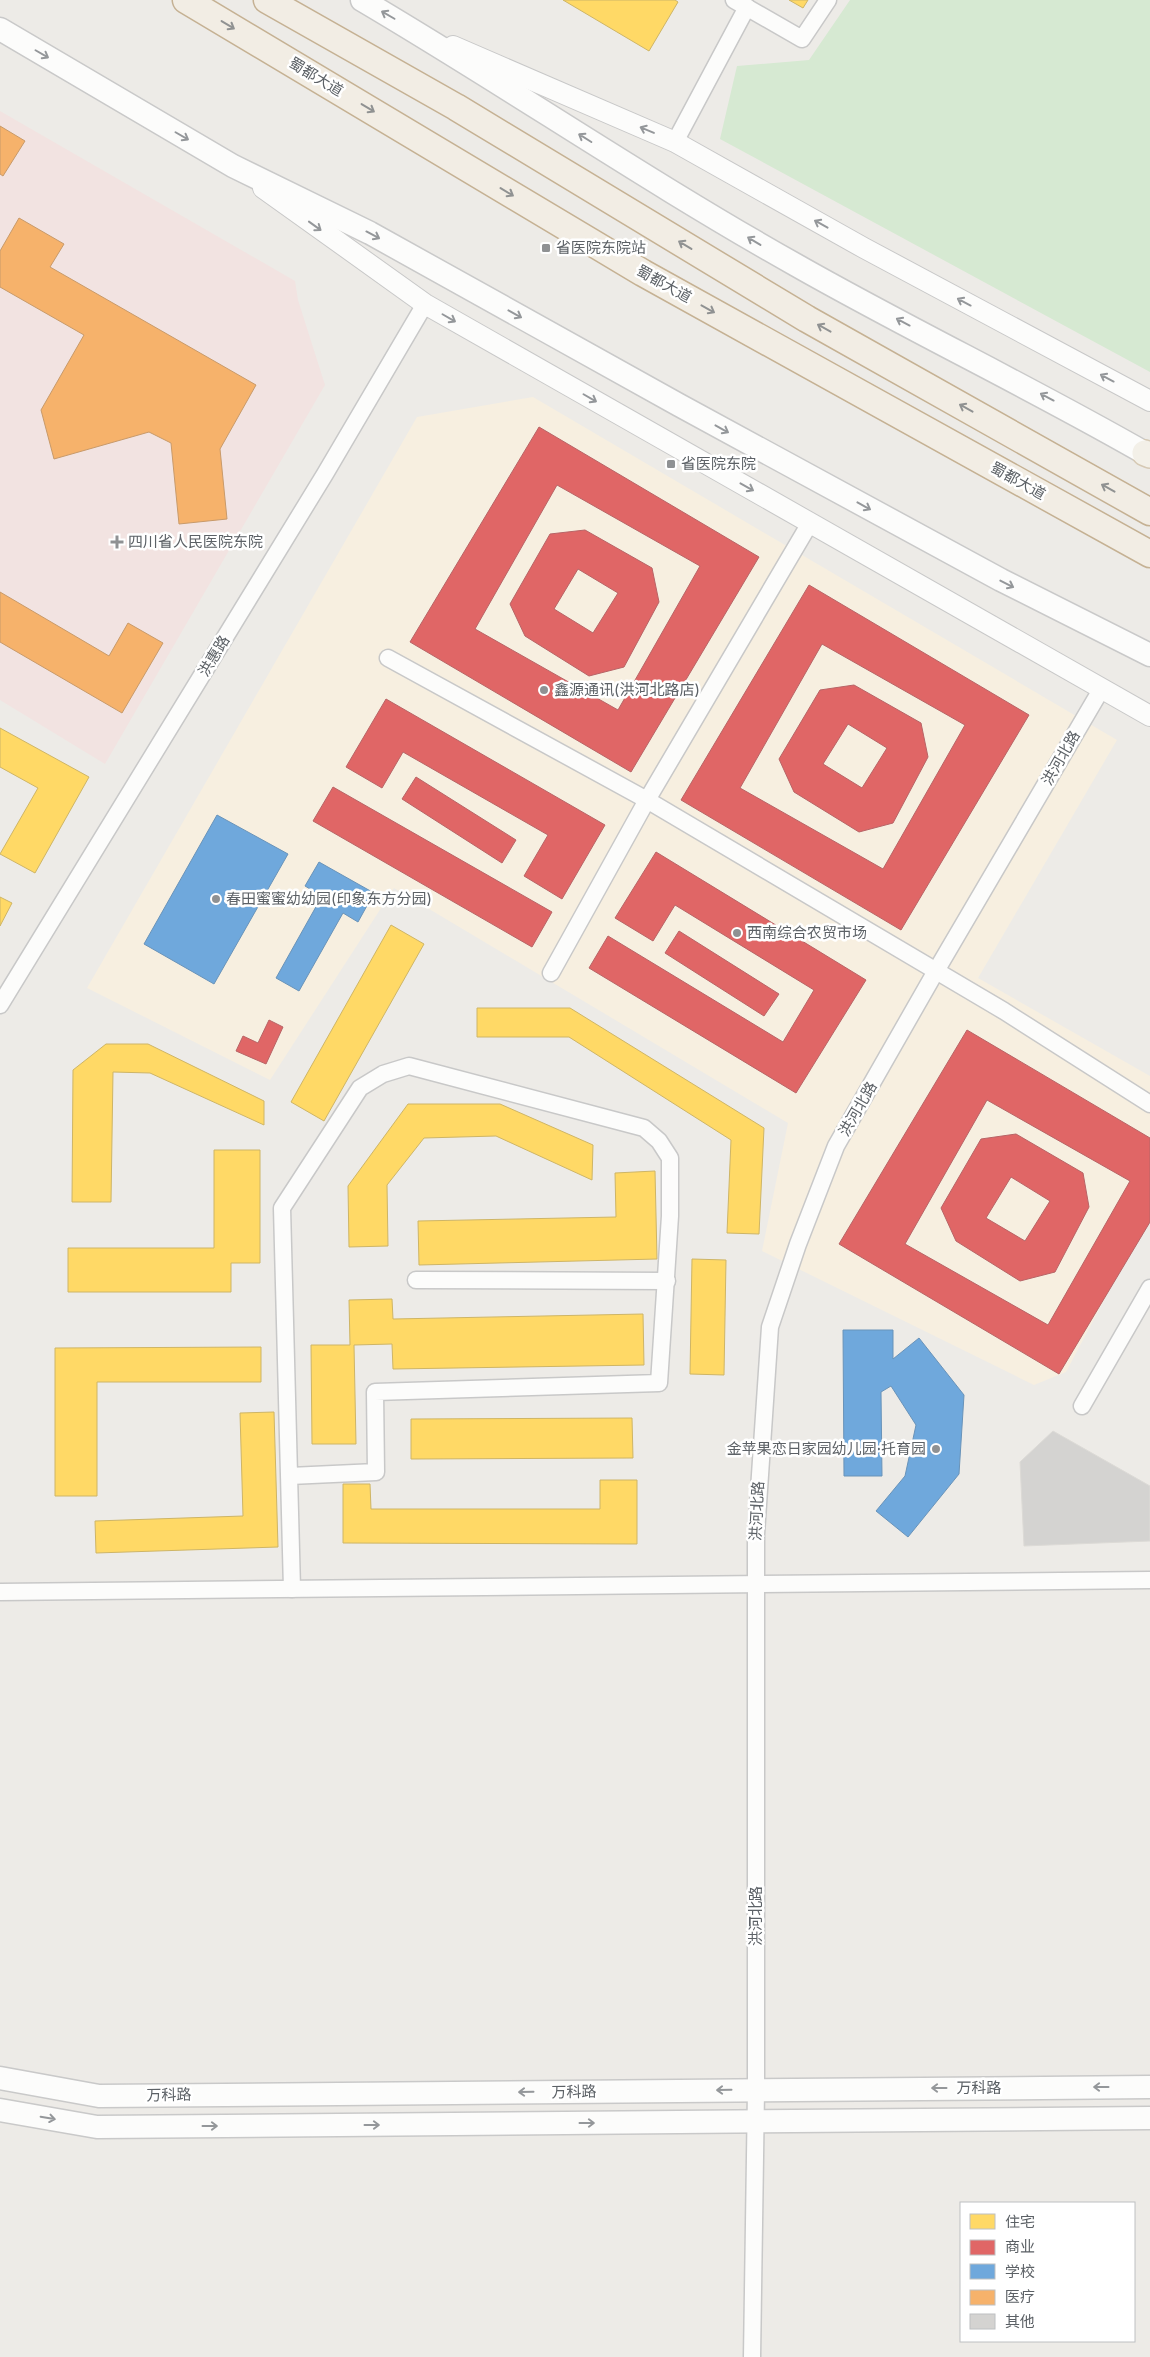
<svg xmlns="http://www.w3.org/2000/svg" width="1150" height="2357" font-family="Inter,'Noto Sans SC',sans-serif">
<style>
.commercial{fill:#f7efe0}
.medical{fill:#f2e3e1}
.green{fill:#d6e9d2}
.homes{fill:#ffd966;stroke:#ceb566}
.shops{fill:#e06666;stroke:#b86466;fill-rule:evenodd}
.schools{fill:#6fa8dc;stroke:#6993b9}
.health{fill:#f6b26b;stroke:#c89a6a}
.building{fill:#d4d3d1;stroke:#dcdad6}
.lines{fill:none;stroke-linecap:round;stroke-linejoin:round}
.minor-casing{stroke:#c8c8c8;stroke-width:19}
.tertiary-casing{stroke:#c8c8c8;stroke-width:22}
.secondary-casing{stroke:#c9c9c9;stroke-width:25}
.primary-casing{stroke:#d6c9b4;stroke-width:28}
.trunk-casing{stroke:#c5b193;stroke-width:29}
.minor{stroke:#fcfcfb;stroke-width:16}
.tertiary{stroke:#fcfcfb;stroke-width:20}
.secondary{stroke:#fcfcfb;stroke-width:22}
.primary{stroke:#f3f0e8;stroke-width:25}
.trunk{stroke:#f2ede4;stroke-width:26}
.oneway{stroke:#94979a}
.oneway2{stroke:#909292}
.poi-dot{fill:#8f9193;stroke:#fff;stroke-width:2}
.labels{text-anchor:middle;stroke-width:5;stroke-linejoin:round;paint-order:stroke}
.street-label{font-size:15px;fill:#5c6166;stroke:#fff}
.poi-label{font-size:15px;fill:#5c6166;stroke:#fff;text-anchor:start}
</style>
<rect width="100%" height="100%" fill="#edebe7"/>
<polygon class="commercial" points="533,397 1117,740 978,978 1150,1076 1150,1213 1066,1372 1034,1385 762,1251 788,1123 394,888 270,1080 87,988 417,417"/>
<polygon class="medical" points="0,111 295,281 298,300 325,385 105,764 0,700"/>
<polygon class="green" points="850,0 1150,0 1150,372 720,139 737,66 809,60"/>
<g class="homes">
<polygon points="563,0 675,0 678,2 649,51"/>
<polygon points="789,0 808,0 803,8"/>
<polygon points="0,728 89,777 35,873 0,854 38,788 0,767"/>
<polygon points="0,897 12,903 0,926"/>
<polygon points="391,925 424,944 324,1121 291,1102"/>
<polygon points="477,1008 570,1008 764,1128 759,1234 727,1233 731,1140 569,1037 477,1037"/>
<polygon points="106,1044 148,1044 264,1101 264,1125 150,1073 113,1072 111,1202 72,1202 73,1070"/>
<polygon points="408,1104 500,1104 593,1145 592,1180 496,1136 424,1138 387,1185 388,1246 349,1247 348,1186"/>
<polygon points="214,1150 260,1150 260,1263 231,1263 231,1292 68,1292 68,1248 214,1248"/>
<polygon points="655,1171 657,1259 419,1265 418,1221 616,1217 615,1173"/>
<polygon points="692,1259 726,1260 724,1375 690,1374"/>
<polygon points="392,1299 393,1319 643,1314 644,1365 393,1369 392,1344 354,1345 356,1444 312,1444 311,1345 350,1345 349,1300"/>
<polygon points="261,1347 261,1382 97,1382 97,1496 55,1496 55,1348"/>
<polygon points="274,1412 278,1547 96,1553 95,1521 243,1516 240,1413"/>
<polygon points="632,1418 633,1458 411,1459 411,1419"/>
<polygon points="600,1480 637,1480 637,1544 343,1543 343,1484 370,1484 371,1509 600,1509"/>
</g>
<g class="shops">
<path d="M539,427L759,557L631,772L410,642ZM557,485L700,566L618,710L475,629Z"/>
<path d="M585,530L652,568L659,602L624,667L589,676L525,636L510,604L550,534ZM578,569L618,593L593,633L554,609Z"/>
<path d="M809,585L1029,715L901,930L681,800ZM822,644L965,725L883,869L740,788Z"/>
<path d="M854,685L921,723L928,757L893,823L859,832L794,792L779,759L820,690ZM848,724L887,748L862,788L823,764Z"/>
<polygon points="386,699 605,825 562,899 524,876 548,835 403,752 382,788 346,767"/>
<polygon points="416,777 516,840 502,863 402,799"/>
<polygon points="333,787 552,912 532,947 313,821"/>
<polygon points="656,852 866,980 796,1093 589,968 608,936 783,1042 814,990 675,905 653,941 615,918"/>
<polygon points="679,931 779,994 764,1016 665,953"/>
<polygon points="269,1020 283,1027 266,1064 236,1051 243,1036 258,1043"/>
<path d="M967,1030L1150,1138V1222L1059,1374L839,1244ZM987,1100L1130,1181L1048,1325L905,1244Z"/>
<path d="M1016,1134L1083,1173L1089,1207L1055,1272L1020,1281L956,1241L941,1208L981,1139ZM1011,1177L1050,1201L1025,1241L986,1218Z"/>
</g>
<g class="schools">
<polygon points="217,815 288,854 214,984 144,944"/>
<polygon points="319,862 374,893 358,922 343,913 299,991 276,978 322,896 305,886"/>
<polygon points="843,1330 893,1330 893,1359 919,1338 964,1395 959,1474 908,1537 876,1511 905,1476 916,1425 891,1386 881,1392 882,1476 844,1476"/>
</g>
<g class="health">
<polygon points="0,126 25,141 3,176 0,174"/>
<polygon points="19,218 64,244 50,267 256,385 220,449 227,519 179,524 171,443 149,432 54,459 41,410 84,335 0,287 0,251"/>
<polygon points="0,592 109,656 128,623 163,643 122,713 0,642"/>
</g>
<polygon class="building" points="1053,1431 1150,1486 1150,1541 1024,1546 1020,1462"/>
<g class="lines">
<g class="minor-casing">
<g id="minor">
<polyline points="734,0 802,39 828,0"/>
<polyline points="675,142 747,7"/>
<polyline points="388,658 647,800 1004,1011 1150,1104"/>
<polyline points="551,973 647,800 810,523"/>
<polyline points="0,1005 325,474 425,304"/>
<polyline points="416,1280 667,1281"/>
<polyline points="1082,1406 1150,1288"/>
<polyline points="290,1476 376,1472 375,1392 659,1383 670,1216 670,1158 659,1141 644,1128 409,1066 383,1074 360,1088 282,1208 292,1589"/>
<polyline points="0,1592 1150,1580"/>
<polyline points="752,2357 756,2090 756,1534 770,1327 798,1244 836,1146 936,971 1102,688"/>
</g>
</g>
<g class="tertiary-casing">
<g id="tertiary">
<polyline points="453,46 675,142 864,248 1150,401"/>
<polyline points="263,188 425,304 1150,716"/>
</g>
</g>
<g class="secondary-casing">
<g id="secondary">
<path d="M362,0C508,86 648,182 796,265C912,331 1034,389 1150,456"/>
<polyline points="0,29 233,166 370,233 679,405 1001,580 1150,655"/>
<polyline points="0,2078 99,2096 1150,2087"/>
<polyline points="0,2110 97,2127 1150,2118"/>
</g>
</g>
<g class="primary-casing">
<polyline id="primary" points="1145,453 1150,455"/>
</g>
<g class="trunk-casing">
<g id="trunk">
<polyline points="186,0 643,273 1150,554"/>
<polyline points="267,0 456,107 807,319 1150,512"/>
</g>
</g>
<use href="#minor" class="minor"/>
<use href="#tertiary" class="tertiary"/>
<use href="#secondary" class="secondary"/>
<use href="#primary" class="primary"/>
<use href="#trunk" class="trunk"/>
</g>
<defs><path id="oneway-shaft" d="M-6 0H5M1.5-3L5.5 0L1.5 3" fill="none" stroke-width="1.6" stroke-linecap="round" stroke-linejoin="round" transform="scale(1.25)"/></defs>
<g class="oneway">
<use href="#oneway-shaft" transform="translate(388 15) rotate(-150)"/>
<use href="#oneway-shaft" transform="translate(42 54) rotate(30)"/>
<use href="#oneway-shaft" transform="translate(647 130) rotate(-157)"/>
<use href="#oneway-shaft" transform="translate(182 136) rotate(30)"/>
<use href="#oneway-shaft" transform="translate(585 138) rotate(-148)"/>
<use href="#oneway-shaft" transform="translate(821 224) rotate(-151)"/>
<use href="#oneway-shaft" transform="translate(315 226) rotate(36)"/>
<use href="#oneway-shaft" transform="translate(373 235) rotate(28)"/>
<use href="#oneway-shaft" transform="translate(754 241) rotate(-149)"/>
<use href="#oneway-shaft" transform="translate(964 302) rotate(-152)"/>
<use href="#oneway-shaft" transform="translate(515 314) rotate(29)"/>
<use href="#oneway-shaft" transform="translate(449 318) rotate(30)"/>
<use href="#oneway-shaft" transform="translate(903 322) rotate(-152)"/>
<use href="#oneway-shaft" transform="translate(1107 378) rotate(-152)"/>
<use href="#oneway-shaft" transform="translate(1047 397) rotate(-152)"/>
<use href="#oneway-shaft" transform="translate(590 398) rotate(30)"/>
<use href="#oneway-shaft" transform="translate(722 429) rotate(29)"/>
<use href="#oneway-shaft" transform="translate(747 487) rotate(29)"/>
<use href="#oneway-shaft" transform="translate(864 506) rotate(29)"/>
<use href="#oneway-shaft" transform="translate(1007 584) rotate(27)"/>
<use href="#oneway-shaft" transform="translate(1101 2087) rotate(180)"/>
<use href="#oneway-shaft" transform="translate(939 2088) rotate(180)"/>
<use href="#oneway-shaft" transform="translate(724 2090) rotate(179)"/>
<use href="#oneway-shaft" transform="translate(526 2092) rotate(179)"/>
<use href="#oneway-shaft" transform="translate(48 2118) rotate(10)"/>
<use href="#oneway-shaft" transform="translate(587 2123)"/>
<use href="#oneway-shaft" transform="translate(372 2125)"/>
<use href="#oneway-shaft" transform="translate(210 2126)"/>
</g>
<g class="oneway2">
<use href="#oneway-shaft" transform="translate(228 25) rotate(31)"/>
<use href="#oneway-shaft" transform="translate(368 108) rotate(31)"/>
<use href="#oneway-shaft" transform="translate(507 192) rotate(31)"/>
<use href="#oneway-shaft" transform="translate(685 245) rotate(-149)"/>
<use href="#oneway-shaft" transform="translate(708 309) rotate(29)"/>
<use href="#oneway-shaft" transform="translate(824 328) rotate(-151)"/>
<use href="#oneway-shaft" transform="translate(966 408) rotate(-151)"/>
<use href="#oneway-shaft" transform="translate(1108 488) rotate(-151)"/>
</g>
<g class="poi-dot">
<rect x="541" y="243" width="10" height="10" rx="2.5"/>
<rect x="666" y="459" width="10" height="10" rx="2.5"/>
<path d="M114.5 534.5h5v5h5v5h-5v5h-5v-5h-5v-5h5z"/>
<circle cx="544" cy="690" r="5"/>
<circle cx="216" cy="899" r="5"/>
<circle cx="737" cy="933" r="5"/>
<circle cx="936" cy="1449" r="5"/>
</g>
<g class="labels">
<g class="street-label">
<text transform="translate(316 77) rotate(31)" y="5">蜀都大道</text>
<text transform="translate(664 284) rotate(29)" y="5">蜀都大道</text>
<text transform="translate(1018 481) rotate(29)" y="5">蜀都大道</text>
<text transform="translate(214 656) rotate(-59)" y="5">洪惠路</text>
<text transform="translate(1061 758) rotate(-60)" y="5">洪河北路</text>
<text transform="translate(858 1109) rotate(-60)" y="5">洪河北路</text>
<text transform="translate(757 1511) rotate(-87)" y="5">洪河北路</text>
<text transform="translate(756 1916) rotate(-90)" y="5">洪河北路</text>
<text x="979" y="2093">万科路</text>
<text transform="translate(574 2092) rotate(-1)" y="5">万科路</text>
<text transform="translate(169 2095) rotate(-1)" y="5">万科路</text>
</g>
<g class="poi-label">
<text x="556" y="253">省医院东院站</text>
<text x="681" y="469">省医院东院</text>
<text x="128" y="547">四川省人民医院东院</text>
<text x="554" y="695">鑫源通讯(洪河北路店)</text>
<text x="226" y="904">春田蜜蜜幼幼园(印象东方分园)</text>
<text x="747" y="938">西南综合农贸市场</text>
<text x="926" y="1454" text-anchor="end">金苹果恋日家园幼儿园·托育园</text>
</g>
</g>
<rect x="960" y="2202" width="175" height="140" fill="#ffffff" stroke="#bec0c2"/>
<rect x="970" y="2214" width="25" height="15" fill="#ffd966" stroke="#bec0c2"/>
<text x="1005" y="2227" font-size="15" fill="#5c6166">住宅</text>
<rect x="970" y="2240" width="25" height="15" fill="#e06666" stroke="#bec0c2"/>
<text x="1005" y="2252" font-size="15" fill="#5c6166">商业</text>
<rect x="970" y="2264" width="25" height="15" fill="#6fa8dc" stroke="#bec0c2"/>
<text x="1005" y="2277" font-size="15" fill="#5c6166">学校</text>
<rect x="970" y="2290" width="25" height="15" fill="#f6b26b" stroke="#bec0c2"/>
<text x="1005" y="2302" font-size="15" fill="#5c6166">医疗</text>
<rect x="970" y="2314" width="25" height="15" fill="#d4d3d1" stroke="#bec0c2"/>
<text x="1005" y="2327" font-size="15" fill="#5c6166">其他</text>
</svg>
